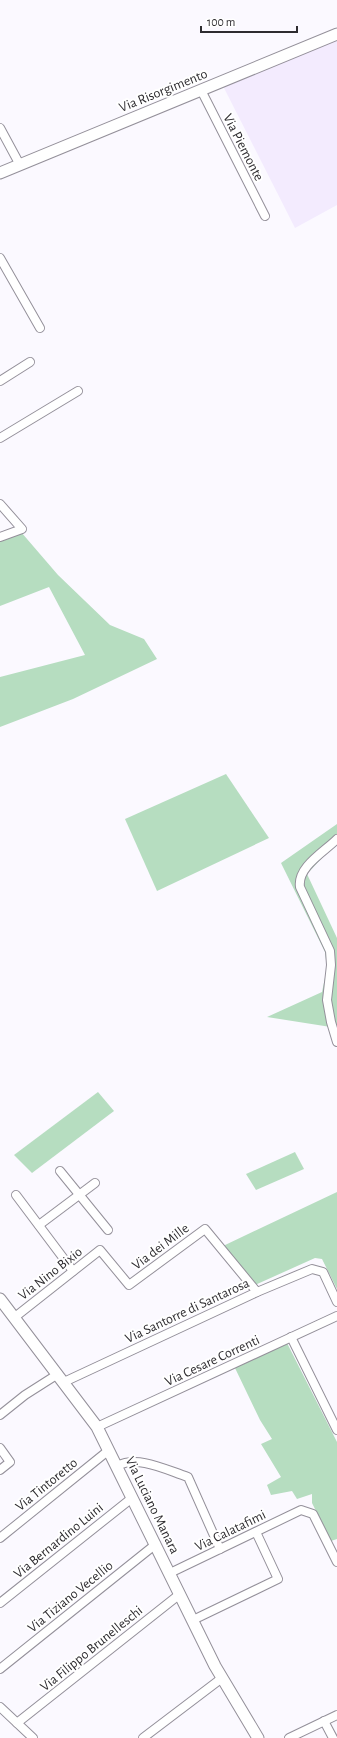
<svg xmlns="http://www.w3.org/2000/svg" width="337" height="1738" font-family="'Alegreya Sans',sans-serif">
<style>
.built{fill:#f3ebfe}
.green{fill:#b6ddc0}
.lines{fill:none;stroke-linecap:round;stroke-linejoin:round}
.street-casing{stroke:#94909a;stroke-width:10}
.secondary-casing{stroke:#94909a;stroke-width:13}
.street{stroke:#fff;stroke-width:8}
.secondary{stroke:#fff;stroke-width:11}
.labels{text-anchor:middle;stroke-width:4;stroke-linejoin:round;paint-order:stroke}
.street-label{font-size:14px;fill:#2e2c30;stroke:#fff}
</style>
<rect width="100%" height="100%" fill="#fbf9ff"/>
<polygon class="built" points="337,37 337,205 295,228 222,84"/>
<g class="green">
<polygon points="21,532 58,575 110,625 144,639 157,659 73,699 0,727 0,677 85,655 49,587 0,606 0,541"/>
<polygon points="226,774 269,838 157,891 125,819"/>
<polygon points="337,824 337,842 307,874 337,938 337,1028 267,1017 322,992 327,968 325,952 281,863"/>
<polygon points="98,1092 114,1111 32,1173 14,1155"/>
<polygon points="295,1152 304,1169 256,1190 246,1174"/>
<polygon points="337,1192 337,1289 322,1259 315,1258 255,1285 223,1246"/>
<polygon points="287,1343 337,1442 337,1539 331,1541 312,1503 312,1494 297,1499 292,1491 271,1495 267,1485 281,1477 261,1444 272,1439 260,1420 235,1368"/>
</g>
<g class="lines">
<g class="street-casing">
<g id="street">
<polyline points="201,90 265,216"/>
<polyline points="0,128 20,165"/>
<polyline points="0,258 40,328"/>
<polyline points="0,381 30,362"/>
<polyline points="0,438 78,391"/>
<polyline points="0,504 22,529 0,537"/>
<path d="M337,839C324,852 297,867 300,887L330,951L331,965L327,1000L331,1022L337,1042"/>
<polyline points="60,1171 108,1230"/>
<polyline points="16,1195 73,1271"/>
<polyline points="39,1225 95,1183"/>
<polyline points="15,1317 100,1250 129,1285 205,1229 257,1292"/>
<polyline points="291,1337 337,1430"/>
<polyline points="64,1382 257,1292 312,1269 323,1272 337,1302"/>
<polyline points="0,1415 25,1395 58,1374"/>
<polyline points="97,1427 337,1316"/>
<polyline points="0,1448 10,1462 0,1470"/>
<path d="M117,1466C139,1455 166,1470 188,1477L220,1549"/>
<polyline points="0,1538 109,1450"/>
<polyline points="170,1573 301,1510 313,1514 337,1562"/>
<polyline points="0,1603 132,1498"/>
<polyline points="193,1620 278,1579 256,1532"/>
<polyline points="0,1669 156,1544"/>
<polyline points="0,1707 33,1738"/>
<polyline points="324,1721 333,1738"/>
<polyline points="17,1723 180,1594"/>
<polyline points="143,1738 222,1678"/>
<polyline points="289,1738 337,1715"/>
</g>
</g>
<g class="secondary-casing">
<g id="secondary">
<polyline points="0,173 337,34"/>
<polyline points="0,1299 97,1427 215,1666 258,1738"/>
</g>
</g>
<use href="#street" class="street"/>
<use href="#secondary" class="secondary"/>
</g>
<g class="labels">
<g class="street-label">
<text transform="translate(163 90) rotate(-22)" y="5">Via Risorgimento</text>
<text transform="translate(244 147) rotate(63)" y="5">Via Piemonte</text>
<text transform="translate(160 1246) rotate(-37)" y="5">Via dei Mille</text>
<text transform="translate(50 1273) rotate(-38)" y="5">Via Nino Bixio</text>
<text transform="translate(187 1310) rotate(-25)" y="5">Via Santorre di Santarosa</text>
<text transform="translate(212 1360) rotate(-25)" y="5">Via Cesare Correnti</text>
<text transform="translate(46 1484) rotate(-39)" y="5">Via Tintoretto</text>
<text transform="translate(153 1505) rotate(64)" y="5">Via Luciano Manara</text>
<text transform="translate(230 1530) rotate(-26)" y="5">Via Calatafimi</text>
<text transform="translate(58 1540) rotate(-39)" y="5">Via Bernardino Luini</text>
<text transform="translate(70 1596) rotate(-39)" y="5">Via Tiziano Vecellio</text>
<text transform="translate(91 1648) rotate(-39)" y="5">Via Filippo Brunelleschi</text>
</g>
</g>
<path d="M201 26v6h96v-6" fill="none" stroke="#2e2c30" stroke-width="2"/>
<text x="207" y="26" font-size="12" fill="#2e2c30" stroke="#ffffff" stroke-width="3" paint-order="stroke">100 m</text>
</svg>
